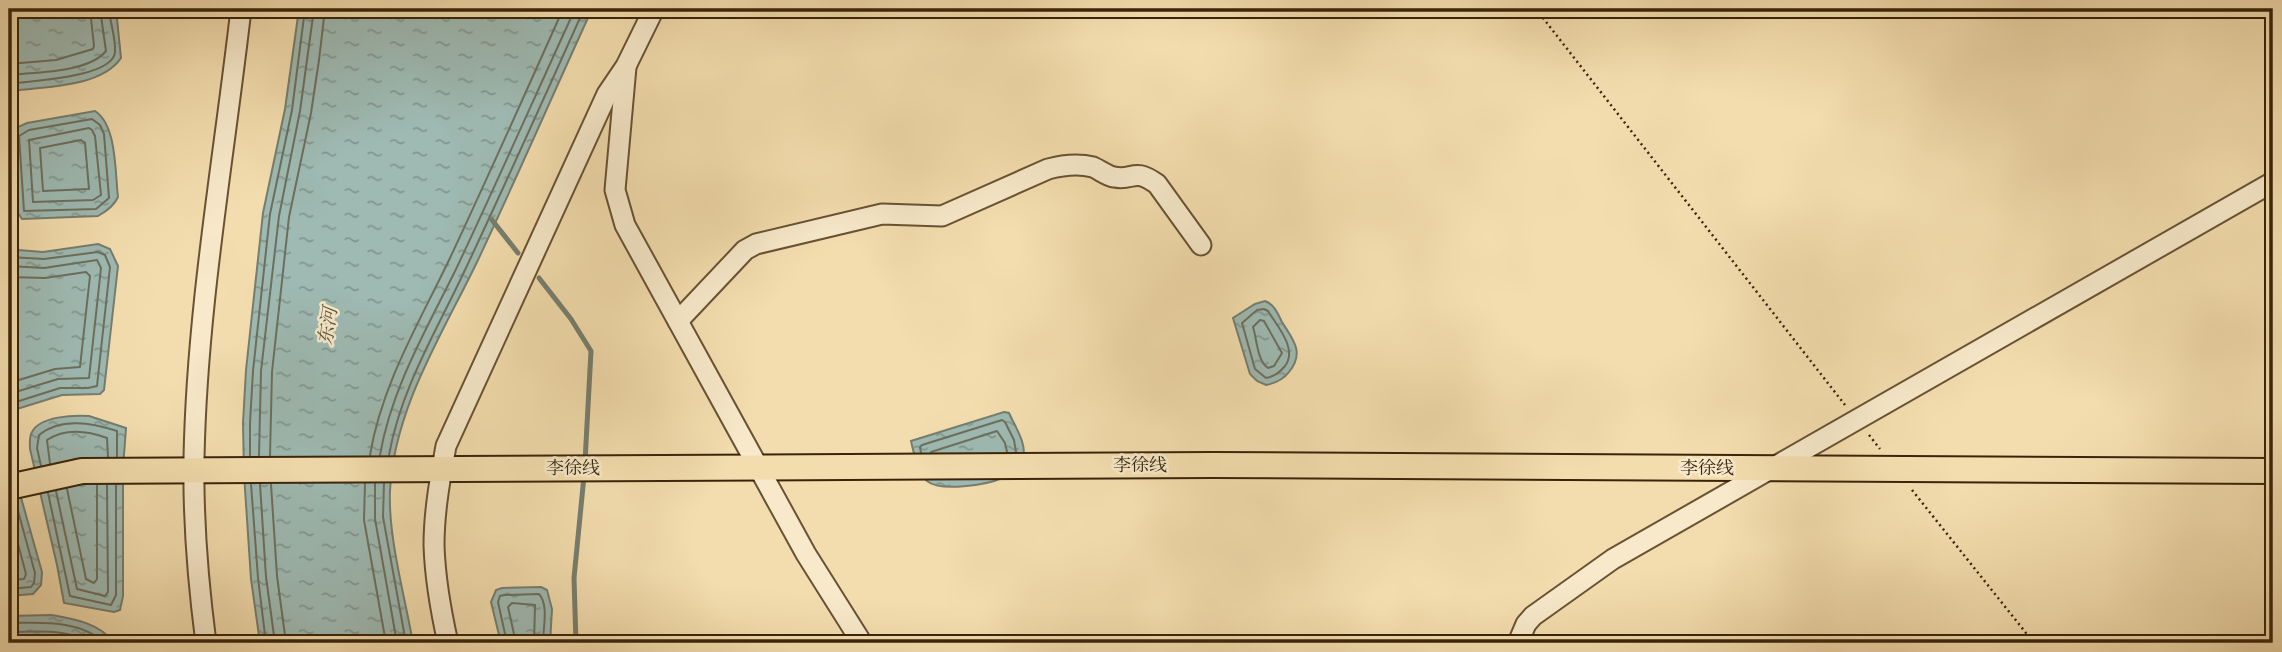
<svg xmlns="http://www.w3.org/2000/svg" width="2282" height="652" font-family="'Libre Caslon Text','Noto Serif SC',serif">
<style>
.water{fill:url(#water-ripples);stroke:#767e6f;stroke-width:2}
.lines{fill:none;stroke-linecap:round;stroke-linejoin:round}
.shore{stroke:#6c6f5e;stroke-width:2}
.stream{stroke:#767e6f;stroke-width:5}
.minor-casing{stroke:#685233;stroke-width:23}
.major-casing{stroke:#39240a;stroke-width:28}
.path{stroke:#39240a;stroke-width:2.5;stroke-dasharray:2 3.5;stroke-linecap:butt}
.minor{stroke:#f7e9ca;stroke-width:19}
.major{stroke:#f3ddae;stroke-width:24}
.labels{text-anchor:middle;stroke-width:5;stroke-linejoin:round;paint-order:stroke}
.street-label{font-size:18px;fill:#39240a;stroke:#f7e9ca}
.water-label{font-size:19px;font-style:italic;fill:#57513d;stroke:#f7e9ca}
</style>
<defs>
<pattern id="water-ripples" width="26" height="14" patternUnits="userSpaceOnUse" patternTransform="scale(1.75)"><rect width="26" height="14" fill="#9ebab3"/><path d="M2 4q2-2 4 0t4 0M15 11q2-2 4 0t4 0" fill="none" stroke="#829790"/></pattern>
</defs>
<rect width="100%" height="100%" fill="#f3ddae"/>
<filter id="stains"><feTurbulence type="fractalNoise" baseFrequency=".00286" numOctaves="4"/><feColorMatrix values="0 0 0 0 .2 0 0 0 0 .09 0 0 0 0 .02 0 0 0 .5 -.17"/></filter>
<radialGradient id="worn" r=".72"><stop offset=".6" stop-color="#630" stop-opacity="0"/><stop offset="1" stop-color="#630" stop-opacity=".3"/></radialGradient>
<g class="water">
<path d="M9,9H116L121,58C101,88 41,87 9,91Z"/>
<path d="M299,9H592C554,92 517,177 478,260C443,333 394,408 390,491C388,537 405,597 413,643H260L251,579L244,474L243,423L246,370L263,213L285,109Z"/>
<path d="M95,111C117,125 115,173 118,197C114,206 107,211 98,216L22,219L16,210L11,134L18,127L27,123Z"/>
<polygon points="98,244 110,249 118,266 104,390 100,394 62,395 17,409 9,409 9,252 18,250 43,252"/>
<path d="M1265,301C1274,304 1278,314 1282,322C1293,340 1305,352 1289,372C1283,380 1276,383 1266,385L1257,381L1250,374L1233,318L1255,304Z"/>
<path d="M1004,412L1009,413C1014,425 1029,446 1022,460C1018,467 1009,475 1002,478C987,485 940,492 927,481C917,472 914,453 911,441Z"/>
<path d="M89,416L126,428L123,468V596L120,610L114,612L64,603L57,565L30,449C30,443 29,437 32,432C40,416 74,415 89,416Z"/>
<polygon points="9,455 42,572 41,585 33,594 9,596"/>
<polygon points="541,587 547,590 552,609 550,643 501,643 491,602 496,590 502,588"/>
<path d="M51,615C74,619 100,623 114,643H9V616Z"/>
</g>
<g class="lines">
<g class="shore">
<polyline points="9,64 56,60 93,49 94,46 90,9"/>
<path d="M9,75C36,72 88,73 106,51L100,9"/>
<path d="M9,84C28,81 113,78 115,52C116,38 110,23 109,9"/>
<polygon points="92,119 100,125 104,134 109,198 96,209 24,211 19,136 29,130"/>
<polygon points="89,128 92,130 95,136 101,195 93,200 33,202 29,140"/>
<polygon points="81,140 85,143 89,189 43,191 40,148"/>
<polyline points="9,257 44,259 98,252 105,255 110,267 97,386 88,388 60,388 16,402 9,403"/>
<polyline points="9,266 44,268 97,260 101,268 89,378 58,379 9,394"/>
<polyline points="9,277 45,278 86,272 90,276 80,367 55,369 9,383"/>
<path d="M1264,309L1268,311C1277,326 1298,349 1285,366C1279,373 1275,376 1266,378L1255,369L1242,323L1257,310Z"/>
<path d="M1260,320L1264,321L1282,353L1274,366L1268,368C1257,361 1257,339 1253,327Z"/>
<polyline points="931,452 997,431 1005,443 1007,452"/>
<polyline points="921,453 920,447 922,445 1002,420 1005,422 1014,440 1016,452"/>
<path d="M370,455C382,384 419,323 450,258C489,175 526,92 563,9"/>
<path d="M380,455C392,386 428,327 458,265C498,180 536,94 575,9"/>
<path d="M389,455C401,388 437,330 465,270C506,183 545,96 584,9"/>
<polyline points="250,456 250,423 253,371 270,214 292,110 305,9"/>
<polyline points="259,456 261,371 279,216 300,111 314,9"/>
<polyline points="270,456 272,372 289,217 311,113 319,60 325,9"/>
<path d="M50,464L47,440C65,428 88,431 107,438L108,457"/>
<path d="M41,466L37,448L39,435C61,417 92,423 117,431V457"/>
<polyline points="365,483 364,520 386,643"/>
<polyline points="375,483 375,519 397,643"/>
<polyline points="384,483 383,517 406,643"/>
<polyline points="251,484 258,578 266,643"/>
<polyline points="260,484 266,577 275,643"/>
<polyline points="271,484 277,576 286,643"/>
<polyline points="67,489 86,579 94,583 97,579 97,485"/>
<polyline points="56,491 77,589 105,596 108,592 107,485"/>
<polyline points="48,493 70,596 111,605 116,595 116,485"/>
<polyline points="9,510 26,574 24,579 9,580"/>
<polyline points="9,589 31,587 34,583 35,573 15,500"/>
<path d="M9,623C43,623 77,619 106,643"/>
<path d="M9,632C38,632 65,628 91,643"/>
<path d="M507,643L498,602L500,596L504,595L539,594C549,605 543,628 543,643"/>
<polyline points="516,643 508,607 512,603 535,605 534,643"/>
</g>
<g class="stream">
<polyline points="492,220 518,253"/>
<polyline points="539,278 571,319 591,351 585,462"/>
<polyline points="576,643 574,578 584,476"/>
</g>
<g class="minor-casing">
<g id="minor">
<polyline points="626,67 615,190 625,225 806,554 862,643"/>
<path d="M678,321L745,250L756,244L882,214L942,216L1048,169C1063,165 1077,163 1093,167C1100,170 1107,176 1114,177C1134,181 1133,167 1157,184L1201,245"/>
<path d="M206,643C198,582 193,519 194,458C197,307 224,158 241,9"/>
<path d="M448,643C441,612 435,578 434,545C434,512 440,479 446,446L607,94L626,66L654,9"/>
<polyline points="1518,643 1526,624 1533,616 1613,559 2273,182"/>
</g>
</g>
<g class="major-casing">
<polyline id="major" points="9,487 82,471 1212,465 2273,471"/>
</g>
<g class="path">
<polyline points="1536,9 1845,405"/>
<polyline points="1869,435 1880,449"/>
<polyline points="1912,490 2034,643"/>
</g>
<use href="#minor" class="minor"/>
<use href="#major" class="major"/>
</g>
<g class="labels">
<g class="street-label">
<text x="1140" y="471">李徐线</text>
<text x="573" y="474">李徐线</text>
<text x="1707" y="474">李徐线</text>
</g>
<g class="water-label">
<text transform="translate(327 326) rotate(-82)" y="7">东河</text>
</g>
</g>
<rect width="2282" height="652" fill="none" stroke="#f3ddae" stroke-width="35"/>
<rect x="10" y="10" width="2261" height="631" fill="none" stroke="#39240a" stroke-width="3.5"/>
<rect x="18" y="18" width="2247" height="617" fill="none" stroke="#39240a" stroke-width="2"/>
<rect width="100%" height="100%" filter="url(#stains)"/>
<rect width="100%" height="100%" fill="url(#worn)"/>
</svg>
